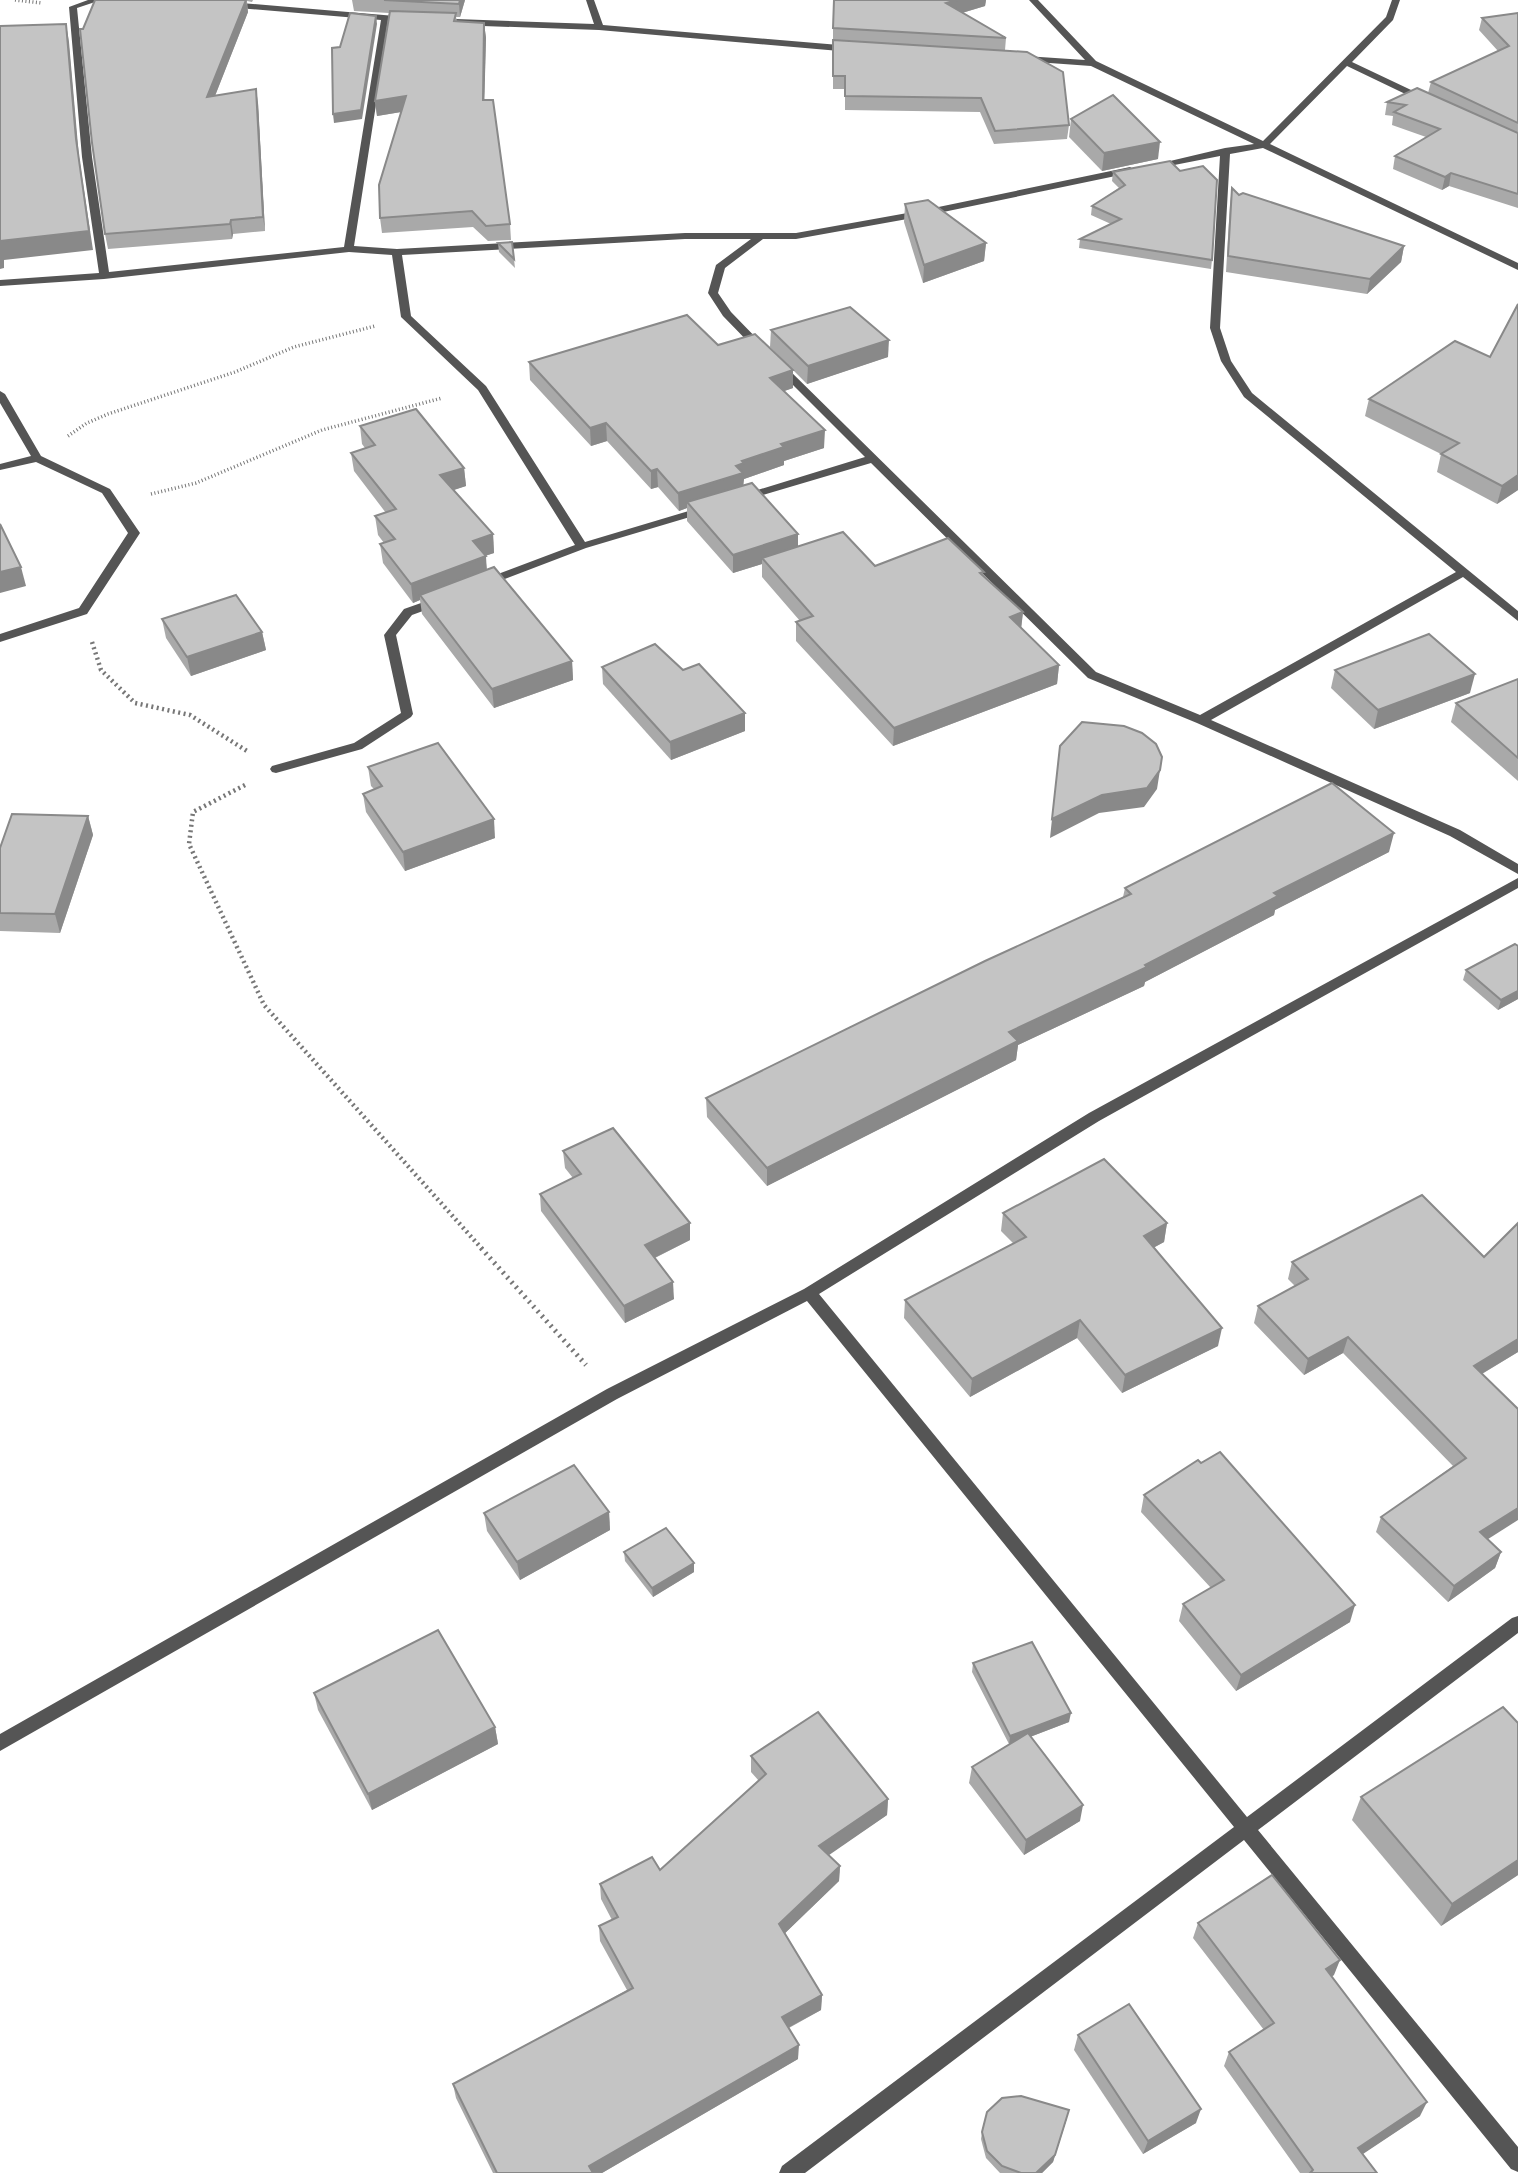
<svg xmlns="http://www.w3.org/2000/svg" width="1518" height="2173" font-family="'Asap Condensed',sans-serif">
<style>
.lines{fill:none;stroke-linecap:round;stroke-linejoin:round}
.path-far2{stroke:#777;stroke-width:3.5;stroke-dasharray:1 2.5;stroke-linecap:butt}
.path-far1{stroke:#777;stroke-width:4.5;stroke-dasharray:2 3.5;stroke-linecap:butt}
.path{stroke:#777;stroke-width:5;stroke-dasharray:2 4.5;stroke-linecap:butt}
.minor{fill:#555;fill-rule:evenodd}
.wall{fill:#a9a9a9}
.shaded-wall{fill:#898989}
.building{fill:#c4c4c4;stroke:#898989;stroke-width:2}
</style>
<rect width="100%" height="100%" fill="#fff"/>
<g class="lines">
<g class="path-far2">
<polyline points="15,0 42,3"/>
<polyline points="68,436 87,423 108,414 235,372 294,347 375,326"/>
<polyline points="151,494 196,483 322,430 442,398"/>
</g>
<g class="path-far1">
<polyline points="92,642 101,670 135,703 190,715 247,751"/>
<polyline points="245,785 193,812 189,844 264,1005 483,1250"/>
</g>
<polyline class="path" points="481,1248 586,1365"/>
<g class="minor">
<polygon points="88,0 101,0 77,8 92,157 109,272 344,247 381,20 226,7 225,5 229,2 407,17 411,20 407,23 389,21 354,246 397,249 685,233 796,233 924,210 1130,167 1135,170 1130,173 924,216 796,239 763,239 725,268 718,293 731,312 765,347 765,351 757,351 723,316 708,293 716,265 751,239 685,239 402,255 411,316 486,386 585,542 702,507 706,506 712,509 710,511 586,548 486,586 480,582 482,580 575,545 478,390 401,317 392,255 349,252 104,279 0,286 0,280 99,273 82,157 69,7"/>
<polygon points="586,0 594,0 603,25 851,46 855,49 851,52 599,30 456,25 452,22 456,19 594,24"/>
<polygon points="1029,0 1038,0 1096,61 1263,141 1386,17 1392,0 1400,0 1393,20 1352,62 1428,98 1428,102 1422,102 1347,66 1270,144 1518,263 1518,270 1263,148 1230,154 1220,328 1231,361 1252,393 1518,611 1518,621 1463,577 1211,720 1460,830 1518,864 1518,874 1450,836 1197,723 1088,678 871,463 746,500 738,500 736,498 738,496 865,457 776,368 781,365 785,366 1096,672 1200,715 1456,572 1244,397 1221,361 1210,328 1220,156 1154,169 1149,166 1225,148 1254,144 1091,66 1022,61 1021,59 1025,56 1085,60"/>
<polygon points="0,391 5,394 41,456 110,489 140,533 87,614 0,642 0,634 79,608 128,533 102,493 36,462 0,470 0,464 31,456 0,403"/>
<polygon points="438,597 444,601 442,604 412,615 396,635 413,714 411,717 362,749 276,773 272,772 270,769 272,766 354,743 401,713 384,635 404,609"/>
<polygon points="1518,878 1518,888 1099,1121 819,1294 1247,1817 1512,1618 1518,1616 1518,1633 1258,1830 1518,2147 1518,2172 1511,2169 1244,1840 805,2173 779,2173 782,2166 1234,1827 807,1301 617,1399 0,1751 0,1734 607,1389 804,1289 1089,1113"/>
</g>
</g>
<g class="wall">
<polygon points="95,0 253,0 252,2 247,1 248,12 215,96 258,103 265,231 233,234 232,239 108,249 105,234 83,29"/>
<polygon points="352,0 465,0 460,17 456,17 457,21 484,23 486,38 484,100 510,224 511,240 488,241 473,227 382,233 380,218 401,112 377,116 375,101 389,13 354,11"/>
<polygon points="833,0 986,0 985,6 962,13 1006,38 1005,50 1069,125 1067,139 994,144 980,112 845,110 845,89 833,89"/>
<polygon points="1518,13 1518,208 1449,186 1442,190 1393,169 1395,156 1426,137 1392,125 1393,116 1385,115 1387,102 1428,93 1431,82 1498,51 1479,30 1482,18"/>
<polygon points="1071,119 1158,159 1102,171 1069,137"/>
<polygon points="1113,172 1212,260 1211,269 1079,248 1080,239 1111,224 1091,215 1092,206 1119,188 1112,181"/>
<polygon points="1232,188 1239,195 1404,246 1401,262 1367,294 1226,272 1230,204"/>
<polygon points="905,204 986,243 984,261 923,283 904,222"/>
<polygon points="512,242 515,268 499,252 498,243"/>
<polygon points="771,330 888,357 807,384 770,347"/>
<polygon points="1455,341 1518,490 1497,504 1437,472 1441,454 1365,416 1369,399"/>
<polygon points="718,345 793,370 793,388 784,391 824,448 784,461 784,465 744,479 743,482 743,485 798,547 875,566 984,577 1023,612 1021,627 1059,665 1057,684 893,746 796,641 796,622 800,621 762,577 762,564 733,573 687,521 687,508 679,511 658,487 651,489 607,441 591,446 530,380 529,362"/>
<polygon points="360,426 464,468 466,486 453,490 493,534 494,553 485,556 487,570 572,661 573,680 494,708 422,614 420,600 413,603 383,563 380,544 384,543 378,535 375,516 386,513 354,471 351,453 365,448 362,444"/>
<polygon points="162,619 262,632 266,650 191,676 166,638"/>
<polygon points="602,667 683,670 745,713 745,731 671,760 603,684"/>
<polygon points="1335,670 1470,693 1374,729 1331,688"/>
<polygon points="1518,679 1518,781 1451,722 1456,703"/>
<polygon points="368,767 495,838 405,871 366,812 363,794 374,789 371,786"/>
<polygon points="88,816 93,835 60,933 0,931 0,848"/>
<polygon points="1389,852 1275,910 1274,915 1145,982 1144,986 1018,1045 1016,1060 767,1186 707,1117 706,1098 1123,897 1125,888"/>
<polygon points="1518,946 1518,999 1498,1010 1463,980 1466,970"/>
<polygon points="563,1151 690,1240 655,1258 674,1299 625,1323 541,1211 540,1194 573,1178 565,1168"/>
<polygon points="1003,1213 1167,1223 1164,1242 1153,1248 1218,1346 1122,1393 1077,1338 970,1397 904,1318 905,1300 1013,1243 1001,1231"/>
<polygon points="1518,1223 1518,1352 1482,1374 1487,1539 1501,1552 1495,1568 1448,1602 1376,1532 1381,1517 1453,1466 1343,1353 1304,1375 1254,1323 1258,1306 1295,1286 1288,1279 1292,1262 1484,1257"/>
<polygon points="1144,1495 1350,1622 1236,1691 1179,1621 1183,1604 1211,1588 1141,1512"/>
<polygon points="609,1512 610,1530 520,1580 487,1531 484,1513"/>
<polygon points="624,1552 694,1563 694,1572 653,1597 625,1561"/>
<polygon points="973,1663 1069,1722 1030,1737 1080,1821 1024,1855 969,1783 972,1767 1009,1744 972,1672"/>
<polygon points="314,1693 495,1727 498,1744 372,1810 318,1710"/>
<polygon points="751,1756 888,1799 887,1815 828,1855 840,1866 839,1881 785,1933 822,1995 821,2010 789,2028 798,2059 602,2173 493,2173 456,2098 453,2084 627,1990 600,1941 599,1926 612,1920 601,1899 600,1884 660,1870 759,1781 751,1772"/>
<polygon points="1361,1797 1518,1875 1441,1926 1352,1820"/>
<polygon points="1198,1923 1334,1975 1332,1976 1420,2116 1362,2154 1377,2173 1300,2173 1224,2066 1229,2052 1264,2030 1193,1938"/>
<polygon points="1078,2035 1196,2123 1143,2154 1074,2050"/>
<polygon points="1067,2118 1053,2162 1042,2173 1000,2173 986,2158 981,2139 982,2132"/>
</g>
<g class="shaded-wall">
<polygon points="246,0 248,12 209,111 207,97"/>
<polygon points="460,0 465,0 460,17 459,4"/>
<polygon points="957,0 986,0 985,6 945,18 946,3"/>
<polygon points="376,16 377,24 362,119 334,123 333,114"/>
<polygon points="484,23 486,38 484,115 483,100"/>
<polygon points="66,24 69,42 79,157 93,250 4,260 4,268 0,269 0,241 76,139"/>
<polygon points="256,89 258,103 265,231 263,217"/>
<polygon points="406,96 407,111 377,116 375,101"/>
<polygon points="1160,142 1158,159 1102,171 1104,153"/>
<polygon points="1451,173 1449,186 1442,190 1445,177"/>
<polygon points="231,220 233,234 232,239 230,224"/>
<polygon points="986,243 984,261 923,283 924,265"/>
<polygon points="1404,246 1401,262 1367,294 1370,279"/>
<polygon points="889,340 888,357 807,384 808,366"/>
<polygon points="793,370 793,388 770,396 770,378"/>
<polygon points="606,423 607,441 591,446 590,428"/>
<polygon points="825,430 824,448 784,461 784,465 744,479 743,491 687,502 687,508 679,511 678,493 736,466 742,461 781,444"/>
<polygon points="464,468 466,486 442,494 440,475"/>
<polygon points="657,469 658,487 651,489 651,471"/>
<polygon points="1518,475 1518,490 1497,504 1502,486"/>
<polygon points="493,534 494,553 475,559 473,541"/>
<polygon points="798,534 798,553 762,558 762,564 733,573 733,555"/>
<polygon points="486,556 487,575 420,595 420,600 413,603 411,584"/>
<polygon points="21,567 26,586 0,593 0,572"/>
<polygon points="1023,612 1021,630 1010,617"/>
<polygon points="262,632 266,650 191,676 187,657"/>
<polygon points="572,661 573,680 494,708 492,689"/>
<polygon points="1059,665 1057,684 893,746 894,728"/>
<polygon points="1475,674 1470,693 1374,729 1378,710"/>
<polygon points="745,713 745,731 671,760 670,742"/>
<polygon points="1160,770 1157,789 1144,807 1099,813 1050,838 1052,819 1102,795"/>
<polygon points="88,816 93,835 60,933 55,914"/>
<polygon points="494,819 495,838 405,871 403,852"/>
<polygon points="1394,833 1389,852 1275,910 1274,915 1145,982 1144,986 1018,1045 1016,1060 767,1186 767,1168 1009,1032 1145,965 1274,893"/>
<polygon points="1518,991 1518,999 1498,1010 1501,1000"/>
<polygon points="690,1223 690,1240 646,1262 645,1245"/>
<polygon points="1167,1223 1164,1242 1140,1255 1144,1236"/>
<polygon points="673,1282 674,1299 625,1323 624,1306"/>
<polygon points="1080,1320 1077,1338 970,1397 972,1379"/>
<polygon points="1222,1328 1218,1346 1122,1393 1125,1375"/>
<polygon points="1348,1337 1343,1353 1304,1375 1308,1359"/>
<polygon points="1518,1339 1518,1352 1468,1382 1474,1366"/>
<polygon points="1518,1508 1518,1520 1474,1548 1480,1532"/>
<polygon points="609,1512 610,1530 520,1580 517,1562"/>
<polygon points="1501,1552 1495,1568 1448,1602 1454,1586"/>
<polygon points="694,1563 694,1572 653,1597 652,1588"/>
<polygon points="1355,1605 1350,1622 1236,1691 1241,1675"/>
<polygon points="1071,1713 1069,1722 1009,1745 1010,1736"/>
<polygon points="495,1727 498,1744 372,1810 368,1794"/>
<polygon points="888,1799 887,1815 819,1862 819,1846"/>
<polygon points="1083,1805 1080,1821 1024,1855 1026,1840"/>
<polygon points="1518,1860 1518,1875 1441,1926 1452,1904"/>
<polygon points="840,1866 839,1881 779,1939 779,1924"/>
<polygon points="1340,1960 1334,1975 1320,1984 1326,1969"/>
<polygon points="822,1995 821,2010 782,2031 782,2017"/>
<polygon points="799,2045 798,2059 602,2173 590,2173 589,2166"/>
<polygon points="1427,2102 1420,2116 1351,2162 1358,2148"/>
<polygon points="1201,2109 1196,2123 1143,2154 1148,2141"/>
<polygon points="1067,2118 1053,2162 1042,2173 1036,2173"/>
</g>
<g class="building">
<polygon points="95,0 246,0 207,97 256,89 263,217 231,220 230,224 105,234 92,143 80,29 83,29"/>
<polygon points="384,0 460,0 459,4"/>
<polygon points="834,0 957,0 946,3 1006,38 833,28"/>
<polygon points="390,11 456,13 454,21 484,23 483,100 493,100 510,224 486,226 472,211 380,218 379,185 406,96 375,101"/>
<polygon points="350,13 376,16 361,110 333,114 332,48 340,47"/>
<polygon points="1518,13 1518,123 1431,82 1509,46 1482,18"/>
<polygon points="66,24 76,139 89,231 0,241 0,26"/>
<polygon points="833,40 1027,52 1063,72 1069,125 995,131 981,98 845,96 845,76 833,76"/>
<polygon points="1417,88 1518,133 1518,194 1451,173 1445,177 1395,156 1440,129 1394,112 1406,105 1387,102"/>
<polygon points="1113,95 1160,142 1104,153 1071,119"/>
<polygon points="1170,161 1180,171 1203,166 1217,180 1212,260 1080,239 1121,219 1092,206 1125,185 1113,172"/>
<polygon points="1232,188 1239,195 1243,193 1404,246 1370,279 1228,256"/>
<polygon points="928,200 986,243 924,265 905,204"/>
<polygon points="512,242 514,259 498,243"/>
<polygon points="1518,304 1518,475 1502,486 1441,454 1459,443 1369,399 1455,341 1490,357"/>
<polygon points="850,307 889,340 808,366 771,330"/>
<polygon points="687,315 718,345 755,334 793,370 770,378 825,430 781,444 784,447 742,461 744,463 736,466 743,473 678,493 657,469 651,471 606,423 590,428 529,362"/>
<polygon points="416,409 464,468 440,475 493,534 473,541 486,556 411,584 380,544 395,539 375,516 396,509 351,453 375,445 360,426"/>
<polygon points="752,483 798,534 733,555 687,502"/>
<polygon points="0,524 21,567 0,572"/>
<polygon points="843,532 875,566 948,538 984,572 980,573 1023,612 1010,617 1059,665 894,728 796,622 813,616 762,558"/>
<polygon points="494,567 572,661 492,689 420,595"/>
<polygon points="236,595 262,632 187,657 162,619"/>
<polygon points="1429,634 1475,674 1378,710 1335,670"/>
<polygon points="655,644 683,670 699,664 745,713 670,742 602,667"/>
<polygon points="1518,679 1518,758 1456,703"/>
<polygon points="1082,722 1124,726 1142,733 1156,744 1162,757 1160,770 1147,788 1102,795 1052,819 1060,746"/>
<polygon points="438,743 494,819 403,852 363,794 382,786 368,767"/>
<polygon points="1332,783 1394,833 1274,893 1278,896 1145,965 1147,967 1009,1032 1018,1041 767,1168 706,1098 985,961 1131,894 1125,888"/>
<polygon points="12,814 88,816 55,914 0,913 0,848"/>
<polygon points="1515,944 1518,946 1518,991 1501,1000 1466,970"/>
<polygon points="613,1128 690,1223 645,1245 673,1282 624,1306 540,1194 581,1174 563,1151"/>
<polygon points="1104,1159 1167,1223 1144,1236 1222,1328 1125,1375 1080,1320 972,1379 905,1300 1026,1237 1003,1213"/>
<polygon points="1422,1195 1484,1257 1518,1223 1518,1339 1474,1366 1518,1409 1518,1508 1480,1532 1501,1552 1454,1586 1381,1517 1466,1458 1348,1337 1308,1359 1258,1306 1308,1279 1292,1262"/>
<polygon points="1220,1452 1355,1605 1241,1675 1183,1604 1224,1580 1144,1495 1198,1460 1201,1463"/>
<polygon points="574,1465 609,1512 517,1562 484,1513"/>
<polygon points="666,1528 694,1563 652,1588 624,1552"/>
<polygon points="438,1630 495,1727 368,1794 314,1693"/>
<polygon points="1032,1642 1071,1713 1010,1736 973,1663"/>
<polygon points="1503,1707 1518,1723 1518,1860 1452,1904 1361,1797"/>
<polygon points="818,1712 888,1799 819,1846 840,1866 779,1924 822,1995 782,2017 799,2045 589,2166 593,2173 497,2173 453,2084 633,1988 599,1926 618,1917 600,1884 652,1857 660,1870 766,1774 751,1756"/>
<polygon points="1028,1733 1083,1805 1026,1840 972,1767"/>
<polygon points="1272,1875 1340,1960 1326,1969 1427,2102 1358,2148 1377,2173 1310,2173 1313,2170 1229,2052 1274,2023 1198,1923"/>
<polygon points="1129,2004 1201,2109 1148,2141 1078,2035"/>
<polygon points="1021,2096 1069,2110 1055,2155 1036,2173 1021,2173 1002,2166 987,2151 982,2132 987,2112 1002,2098"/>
</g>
</svg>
